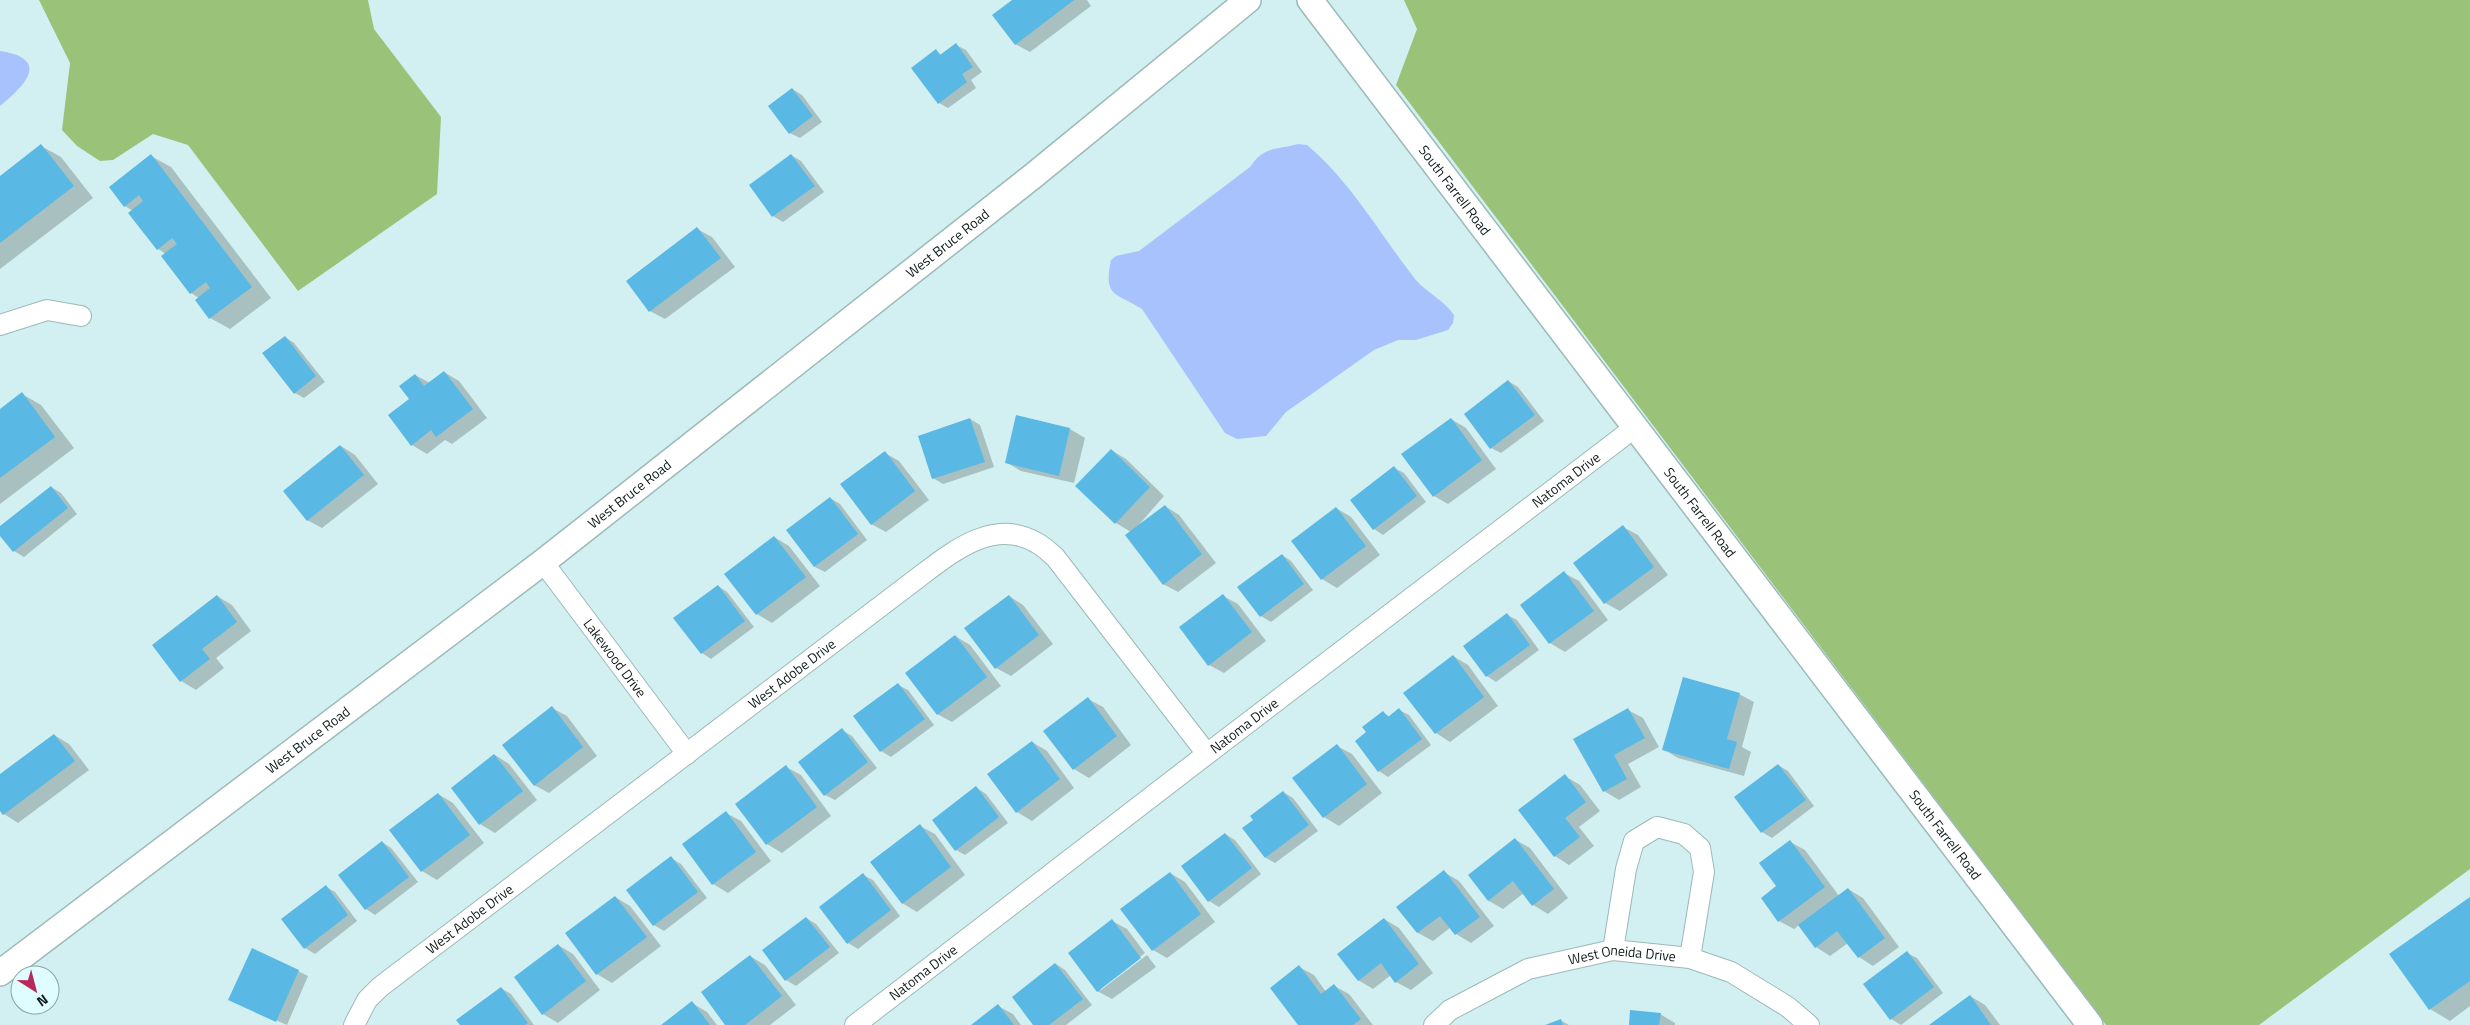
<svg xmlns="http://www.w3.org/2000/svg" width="2470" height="1025" font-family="'Titillium Web',sans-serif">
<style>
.forest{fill:#9ac379}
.water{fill:#a7c2fc}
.shadow{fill:#0003}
.building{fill:#5ab8e5}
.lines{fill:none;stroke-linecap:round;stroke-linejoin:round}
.minor-casing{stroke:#9cb9ba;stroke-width:22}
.tertiary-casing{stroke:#9cb9ba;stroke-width:28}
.minor{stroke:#fff;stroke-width:20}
.tertiary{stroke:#fff;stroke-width:25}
.labels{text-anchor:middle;stroke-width:4;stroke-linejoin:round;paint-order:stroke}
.street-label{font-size:14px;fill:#101b1b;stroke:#dffdfe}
</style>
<rect width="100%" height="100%" fill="#d2f0f1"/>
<g class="forest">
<polygon points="39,0 368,0 374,29 441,117 437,194 298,291 188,145 153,134 113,160 100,161 77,146 62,130 70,63"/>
<polygon points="1404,0 2470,0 2470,869 2259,1025 2106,1025 1396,85 1417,29"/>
</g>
<g class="water">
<path d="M0,51C52,59 24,86 0,106Z"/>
<path d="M1298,144L1307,145C1351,182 1380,234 1415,279C1427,293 1444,300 1454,315L1453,323L1448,330L1416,340H1398L1374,350L1286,412L1266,436L1237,439L1225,433L1142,309C1116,292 1103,298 1111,260L1116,256L1139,251L1250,167C1264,146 1276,150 1298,144Z"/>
</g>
<g class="shadow">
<polygon points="1014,0 1087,0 1091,6 1030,52 1015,44"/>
<polygon points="956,45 966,50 982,72 971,80 976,88 948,108 939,103 936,51 942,55"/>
<polygon points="792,89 802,95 822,122 800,138 790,133"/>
<polygon points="41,146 61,157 93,198 0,269 0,178"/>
<polygon points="791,155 801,161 824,192 783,222 773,216 750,186"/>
<polygon points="151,156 171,167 271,298 230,329 210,318 196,300 199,298 191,293 166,254 158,249 133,211 125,206"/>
<polygon points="697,229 712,237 735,267 665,319 650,311"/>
<polygon points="285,337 294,343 325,382 304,398 295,393"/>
<polygon points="444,372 459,381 487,418 452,444 445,440 427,454 412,445 389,416 411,400 415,375 430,383"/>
<polygon points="1508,381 1518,387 1544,421 1501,453 1491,448"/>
<polygon points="22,394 41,405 74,448 0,504 0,410"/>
<polygon points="1017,417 1070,429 1085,438 1074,483 1021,471 1006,462"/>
<polygon points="970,419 980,425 994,467 943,484 933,478"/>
<polygon points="1451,419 1466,428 1496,469 1448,504 1434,496"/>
<polygon points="341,446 355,455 378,484 322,528 307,520"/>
<polygon points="1111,450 1126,459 1164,496 1137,527 1165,506 1179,515 1216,563 1178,592 1163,584 1131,532 1116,523"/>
<polygon points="885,453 899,461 929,500 886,532 871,524"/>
<polygon points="1394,468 1404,473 1426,502 1383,535 1374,529"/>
<polygon points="51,487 61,493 77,514 24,557 14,551 0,534 0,527"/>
<polygon points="830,498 840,504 867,540 825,572 815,567 788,530"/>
<polygon points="1336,508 1351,517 1380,555 1337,588 1322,579 1293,541"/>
<polygon points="1623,527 1638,535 1668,575 1620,611 1605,603"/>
<polygon points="774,537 789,546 820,586 772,623 757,614 726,574"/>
<polygon points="1282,555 1291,561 1313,590 1271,622 1261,616 1239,588"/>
<polygon points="1564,573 1579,581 1608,620 1565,652 1550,643 1521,605"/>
<polygon points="718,586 727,592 754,627 711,659 702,653"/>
<polygon points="217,596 232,605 251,631 216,658 224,668 196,690 181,681 154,645"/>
<polygon points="1009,596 1023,605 1053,644 1011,676 996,668"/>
<polygon points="1223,596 1238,604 1266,641 1224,673 1209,665"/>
<polygon points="1507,615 1517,620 1539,650 1496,682 1487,676"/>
<polygon points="955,636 970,645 1001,686 952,722 937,714"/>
<polygon points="1453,656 1468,665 1498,706 1450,742 1436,733"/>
<polygon points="898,685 908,690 934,725 891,757 881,751 855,716"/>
<polygon points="1739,694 1754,702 1742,747 1751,752 1744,776 1678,758 1663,749"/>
<polygon points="1088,699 1103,707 1131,745 1089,778 1074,769"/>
<polygon points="552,708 567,716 597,756 549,793 534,785"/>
<polygon points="1399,710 1409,715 1431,745 1388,777 1379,771 1368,733 1384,713 1390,717"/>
<polygon points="1628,710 1643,718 1659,747 1628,764 1641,787 1619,800 1604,791 1575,740"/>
<polygon points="842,730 852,736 877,768 835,800 825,795"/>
<polygon points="54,735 69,744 89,770 18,823 4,814 0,809 0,776"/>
<polygon points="1032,742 1047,751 1074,788 1032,821 1017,812"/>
<polygon points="1337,746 1352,754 1382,793 1339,826 1324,817"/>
<polygon points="495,755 509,764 537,800 495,833 480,824"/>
<polygon points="1778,765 1788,771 1814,806 1772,838 1762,832 1736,798"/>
<polygon points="786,767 801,775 831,816 782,853 767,844 737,804"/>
<polygon points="1565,776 1580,785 1600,811 1579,827 1594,846 1569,865 1555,856"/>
<polygon points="977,788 986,794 1008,823 965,855 956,850"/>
<polygon points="1283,792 1293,798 1318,831 1275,863 1266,858"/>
<polygon points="438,794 453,803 484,843 437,880 422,871"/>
<polygon points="726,813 741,821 771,861 728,893 713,884"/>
<polygon points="920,826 935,834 965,875 917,912 902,903"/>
<polygon points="1225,834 1235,840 1261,874 1219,907 1209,901"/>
<polygon points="1516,840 1530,848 1568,898 1548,914 1533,905 1524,893 1503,909 1489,901 1469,875"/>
<polygon points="382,842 391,848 418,882 375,915 366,909"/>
<polygon points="1790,842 1805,850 1839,896 1848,889 1863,898 1899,947 1873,966 1859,957 1848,943 1830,956 1816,947 1799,925 1794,929 1779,921 1778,886"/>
<polygon points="671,858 681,864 707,898 664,931 654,925"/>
<polygon points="1444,872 1459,881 1494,926 1471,943 1456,934 1451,927 1433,941 1418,933 1398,907"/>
<polygon points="1170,873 1185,882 1215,922 1167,958 1153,950"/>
<polygon points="863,875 873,880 900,916 858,949 848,943"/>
<polygon points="326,887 335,892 357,921 315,954 305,948"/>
<polygon points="615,897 630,906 661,946 612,983 597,974 567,934"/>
<polygon points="2470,898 2470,1006 2450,1021 2430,1009 2391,954"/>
<polygon points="806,918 816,924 839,953 796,986 786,980"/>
<polygon points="1384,919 1399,928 1433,973 1411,990 1396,982 1391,975 1373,989 1358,980"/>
<polygon points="1112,921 1127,929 1145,953 1101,987 1101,990 1147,955 1156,967 1112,999 1097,991"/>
<polygon points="558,945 573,954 600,990 558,1023 543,1014"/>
<polygon points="1907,953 1917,958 1943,993 1901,1025 1891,1019"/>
<polygon points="750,956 765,965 796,1005 770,1025 727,1025"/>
<polygon points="1056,964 1065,970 1092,1005 1066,1025 1035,1025"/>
<polygon points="1299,967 1314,975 1326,992 1334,986 1349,994 1373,1025 1300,1025"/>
<polygon points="298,971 308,976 287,1025 230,1000"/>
<polygon points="501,988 511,994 534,1025 461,1025"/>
<polygon points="1970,996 1985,1005 2000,1025 1931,1025"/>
<polygon points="692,1003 707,1012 717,1025 663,1025"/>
<polygon points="998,1006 1013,1014 1021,1025 973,1025"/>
<polygon points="1660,1014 1675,1023 1675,1025 1630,1025"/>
<polygon points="1560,1020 1569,1025 1548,1025"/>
</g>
<g class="building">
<polygon points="1012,0 1074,0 1015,45 992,15"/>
<polygon points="956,43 973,67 962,74 967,82 938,104 911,68 936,49 940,55"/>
<polygon points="792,88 813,116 789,134 768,106"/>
<polygon points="41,144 74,186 0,243 0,176"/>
<polygon points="151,154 252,287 209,319 195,300 210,288 206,282 190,294 161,256 177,244 172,238 157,250 128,213 143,201 139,195 124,207 109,187"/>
<polygon points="791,154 815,186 772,217 749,185"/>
<polygon points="697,227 721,258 649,312 626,281"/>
<polygon points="285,336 316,376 294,394 262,353"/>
<polygon points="444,371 473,409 436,437 431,430 411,446 388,415 409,399 399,386 415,374 424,386"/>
<polygon points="1508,380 1535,415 1490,449 1464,414"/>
<polygon points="22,392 55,437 0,478 0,409"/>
<polygon points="1016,415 1070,428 1059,476 1005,463"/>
<polygon points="970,418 985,462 932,479 918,436"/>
<polygon points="1451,418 1482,460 1433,497 1401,454"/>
<polygon points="340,445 364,475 307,521 283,491"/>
<polygon points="1111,449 1150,487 1115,524 1075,486"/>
<polygon points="885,451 915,491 871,525 840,484"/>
<polygon points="1394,466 1417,496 1373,530 1350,500"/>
<polygon points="51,486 68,508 13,552 0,536 0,526"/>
<polygon points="830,497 858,534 814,567 786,530"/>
<polygon points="1165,505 1202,554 1163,585 1125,535"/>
<polygon points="1336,507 1366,546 1321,580 1291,541"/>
<polygon points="1623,525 1654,567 1604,604 1573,563"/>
<polygon points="774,536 806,577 756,615 724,574"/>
<polygon points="1282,554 1304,584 1260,617 1237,587"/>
<polygon points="1564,571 1594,611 1549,644 1520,605"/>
<polygon points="718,585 745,621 701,654 673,618"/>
<polygon points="1223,594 1252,632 1208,666 1179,627"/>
<polygon points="217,595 237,622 202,649 210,659 180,682 152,645"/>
<polygon points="1009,595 1039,635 995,669 964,628"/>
<polygon points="1507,613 1530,645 1486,677 1463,646"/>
<polygon points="955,635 987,677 937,715 905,673"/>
<polygon points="1453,655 1484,697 1435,734 1403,693"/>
<polygon points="1683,677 1740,693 1727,739 1737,742 1729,769 1662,750"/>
<polygon points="898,683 925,719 880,752 853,716"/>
<polygon points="1088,697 1117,736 1073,770 1043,731"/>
<polygon points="552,706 583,747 534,786 502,745"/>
<polygon points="1399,708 1422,739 1378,772 1355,741 1366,732 1362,727 1383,711 1388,717"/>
<polygon points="1628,708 1645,738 1614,755 1627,779 1603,792 1573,739"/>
<polygon points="842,728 868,762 824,796 798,762"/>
<polygon points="54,734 75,761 3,815 0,811 0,774"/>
<polygon points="1032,741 1060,779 1016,813 987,774"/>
<polygon points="1337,744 1367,784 1323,818 1292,778"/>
<polygon points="494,754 523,791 479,825 451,788"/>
<polygon points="1778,764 1806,800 1761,833 1734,797"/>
<polygon points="786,765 817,807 766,845 735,804"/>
<polygon points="1565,774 1586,802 1565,818 1580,837 1554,857 1518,810"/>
<polygon points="976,786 999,817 955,851 932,820"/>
<polygon points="1283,791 1309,825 1265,858 1242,828 1253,820 1250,816"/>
<polygon points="438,793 470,835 421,872 389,830"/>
<polygon points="726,811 756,852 712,885 682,844"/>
<polygon points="920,824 951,867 902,904 870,862"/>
<polygon points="1225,833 1252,868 1208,902 1181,866"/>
<polygon points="1515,838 1554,889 1532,906 1513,881 1488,901 1468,875"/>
<polygon points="1790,840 1825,887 1778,922 1761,898 1776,886 1759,863"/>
<polygon points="382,841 409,877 365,910 338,875"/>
<polygon points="671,856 698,892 653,926 626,890"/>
<polygon points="1444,870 1480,917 1455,935 1440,916 1417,933 1396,907"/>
<polygon points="1170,872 1201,914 1152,951 1120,909"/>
<polygon points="863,873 891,910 847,944 819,907"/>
<polygon points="326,885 348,915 304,949 281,919"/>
<polygon points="1848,888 1885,938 1858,958 1837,931 1815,948 1798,925"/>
<polygon points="615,896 647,937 596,975 565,933"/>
<polygon points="2470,897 2470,981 2429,1010 2389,954"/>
<polygon points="806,917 830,947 785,981 762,950"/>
<polygon points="1384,918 1419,964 1395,983 1381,963 1358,981 1337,954"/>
<polygon points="1112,919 1141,958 1097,992 1068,953"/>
<polygon points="558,944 586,981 542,1015 514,977"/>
<polygon points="252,948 299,970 276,1022 228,1000"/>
<polygon points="1907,951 1934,987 1890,1020 1863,984"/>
<polygon points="750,955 782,996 745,1025 725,1025 701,992"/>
<polygon points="1055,963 1083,999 1049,1025 1033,1025 1012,997"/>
<polygon points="1299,965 1321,994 1334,984 1361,1019 1353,1025 1298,1025 1270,988"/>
<polygon points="501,987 528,1023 525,1025 460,1025 456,1020"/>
<polygon points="1970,995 1991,1025 1929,1025"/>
<polygon points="692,1001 710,1025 661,1025"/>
<polygon points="998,1004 1014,1025 971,1025"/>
<polygon points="1630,1010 1661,1013 1659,1025 1629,1025"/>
<polygon points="1561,1019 1563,1025 1545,1025"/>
</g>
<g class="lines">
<g class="minor-casing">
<g id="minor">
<polyline points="0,325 47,310 81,316"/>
<path id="s1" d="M543,562L687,754"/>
<polyline points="1613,950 1626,869 1634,841 1657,827 1684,834 1700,848 1704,872 1690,958"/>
<path id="s2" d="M354,1025L367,1000L380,987L919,577C952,552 994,517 1037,543C1043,546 1049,552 1055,557L1207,754"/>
<path id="s3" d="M855,1025L1207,754L1634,428"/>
<path id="s4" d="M1434,1025L1450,1010L1528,969L1613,950L1690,958L1731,972L1788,1007L1809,1025"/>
</g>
</g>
<g class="tertiary-casing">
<g id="tertiary">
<path id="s5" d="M1310,0L2090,1025"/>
<path id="s6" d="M0,973L543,562L1033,176L1248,0"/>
</g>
</g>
<use href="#minor" class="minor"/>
<use href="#tertiary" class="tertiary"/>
</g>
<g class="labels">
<g class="street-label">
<text dy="5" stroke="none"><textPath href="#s5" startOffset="239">South Farrell Road</textPath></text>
<text dy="5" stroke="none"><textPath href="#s6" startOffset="1196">West Bruce Road</textPath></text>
<text dy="5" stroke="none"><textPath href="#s3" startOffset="896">Natoma Drive</textPath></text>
<text dy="5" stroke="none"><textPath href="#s6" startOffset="791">West Bruce Road</textPath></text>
<text dy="5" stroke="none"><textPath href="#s5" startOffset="644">South Farrell Road</textPath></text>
<text dy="5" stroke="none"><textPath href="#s1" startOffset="120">Lakewood Drive</textPath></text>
<text dy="5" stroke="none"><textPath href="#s2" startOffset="564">West Adobe Drive</textPath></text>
<text dy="5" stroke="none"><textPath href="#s3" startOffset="491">Natoma Drive</textPath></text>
<text dy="5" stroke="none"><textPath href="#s6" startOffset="386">West Bruce Road</textPath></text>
<text dy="5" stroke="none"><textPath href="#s5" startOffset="1049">South Farrell Road</textPath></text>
<text dy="5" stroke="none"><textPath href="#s2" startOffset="159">West Adobe Drive</textPath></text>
<text dy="5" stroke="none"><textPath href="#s4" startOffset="206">West Oneida Drive</textPath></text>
<text dy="5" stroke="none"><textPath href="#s3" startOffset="86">Natoma Drive</textPath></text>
</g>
</g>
<g transform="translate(35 990) rotate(144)"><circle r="24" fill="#dffdfe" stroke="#8ca3a3"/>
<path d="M0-4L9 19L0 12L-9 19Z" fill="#b7295d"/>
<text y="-8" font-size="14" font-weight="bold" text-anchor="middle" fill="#101b1b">N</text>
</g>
</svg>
